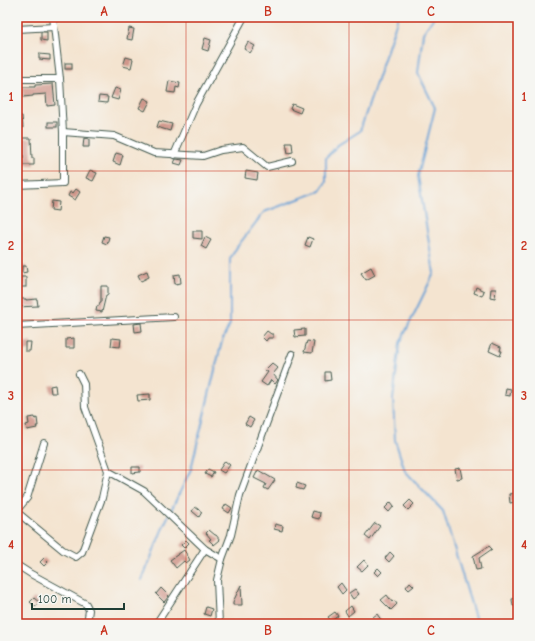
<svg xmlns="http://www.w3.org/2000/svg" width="535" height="641" font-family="'Comic Neue',sans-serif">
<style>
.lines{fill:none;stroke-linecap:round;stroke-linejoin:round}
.stream{stroke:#64a0d5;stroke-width:2}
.building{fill:#d0978b}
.street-casing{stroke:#3f564b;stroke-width:8}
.street{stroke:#fff;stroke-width:6}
.grid{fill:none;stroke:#c8321e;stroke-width:1;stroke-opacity:0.55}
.neatline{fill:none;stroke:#c8321e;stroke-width:1.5}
.grid-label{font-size:13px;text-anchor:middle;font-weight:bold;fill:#c8321e}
</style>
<rect width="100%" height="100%" fill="#f6f6f2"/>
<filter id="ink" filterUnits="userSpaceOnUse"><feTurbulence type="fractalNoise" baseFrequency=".025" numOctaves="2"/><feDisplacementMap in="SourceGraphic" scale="8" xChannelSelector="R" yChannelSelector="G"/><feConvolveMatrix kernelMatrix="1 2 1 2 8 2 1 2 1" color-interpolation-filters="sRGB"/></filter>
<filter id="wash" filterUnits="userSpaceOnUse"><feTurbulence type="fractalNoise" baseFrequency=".012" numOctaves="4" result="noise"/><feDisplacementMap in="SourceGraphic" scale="16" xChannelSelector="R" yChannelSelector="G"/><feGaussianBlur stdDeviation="0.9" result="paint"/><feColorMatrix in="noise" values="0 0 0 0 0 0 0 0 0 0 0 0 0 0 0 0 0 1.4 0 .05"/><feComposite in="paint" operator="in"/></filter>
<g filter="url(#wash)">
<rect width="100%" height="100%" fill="#f4e4d0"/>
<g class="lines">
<g class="stream">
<polyline points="434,17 423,33 418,73 435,108 418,176 434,273 400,343 393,399 395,440 405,471 443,511 477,624"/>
<polyline points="142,580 164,525 191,469 222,341 230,324 230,259 237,247 264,212 320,191 326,182 326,158 338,145 360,131 398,17"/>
</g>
</g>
<g id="blocks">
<g class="building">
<polygon points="129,28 134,29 132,40 127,39"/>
<polygon points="41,32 47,32 47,41 41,40"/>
<polygon points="205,38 211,40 208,51 202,49"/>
<polygon points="248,42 255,46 250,53 244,49"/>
<polygon points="39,54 50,55 50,60 39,59"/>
<polygon points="126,57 133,59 131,68 123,66"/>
<rect x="65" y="63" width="7" height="6"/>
<polygon points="169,81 180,83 179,88 176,87 175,93 167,92"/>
<polygon points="53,84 55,105 47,106 46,94 33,95 33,96 23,97 22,87 35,87 35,85"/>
<polygon points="115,88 121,90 118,100 111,98"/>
<polygon points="99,96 108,97 107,103 98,102"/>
<polygon points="144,98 150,101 145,111 139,108"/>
<polygon points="292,104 302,108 300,113 290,109"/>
<polygon points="17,116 22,116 23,128 17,129"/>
<polygon points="159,121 172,124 170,131 157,127"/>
<rect x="48" y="122" width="9" height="5"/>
<polygon points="23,138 31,138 32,158 34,158 34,165 23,165 22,158 23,158"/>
<polygon points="84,138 89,139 89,147 83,147"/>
<polygon points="286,143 292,143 293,152 288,153"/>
<polygon points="116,153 123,155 120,165 113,162"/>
<polygon points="176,159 183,160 181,165 174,163"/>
<polygon points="90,170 97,173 93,181 86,178"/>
<polygon points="246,171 258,173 257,180 245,178"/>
<polygon points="76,189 80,192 75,200 68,196 70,192 73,193"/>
<polygon points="52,201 59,202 58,211 51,210"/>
<polygon points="193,231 202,231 202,239 193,238"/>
<polygon points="104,236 109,237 107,244 102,242"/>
<polygon points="205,237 211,240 206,249 201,246"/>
<polygon points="308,237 313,239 310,247 305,245"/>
<polygon points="22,266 26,266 27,272 22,273"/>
<polygon points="371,267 375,275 366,280 361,273"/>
<polygon points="147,271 149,277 141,281 138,275"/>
<polygon points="180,274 181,283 175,284 174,275"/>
<rect x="20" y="277" width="6" height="10"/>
<polygon points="101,286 108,286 108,295 106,295 102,312 96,311 97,306 99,306 100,302 101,302"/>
<polygon points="476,287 484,291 482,296 474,293"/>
<polygon points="491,289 496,289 495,298 490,297"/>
<polygon points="17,299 26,299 26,300 37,299 38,306 17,307"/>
<polygon points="141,323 142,331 135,332 134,324"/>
<polygon points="305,329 305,336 295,337 294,330"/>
<polygon points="267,331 271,334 273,334 273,338 268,338 266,341 262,337"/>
<polygon points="74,338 74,348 66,348 66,339"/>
<polygon points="112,338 121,339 120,347 111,346"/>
<polygon points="307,341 314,342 312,353 304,352"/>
<polygon points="25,342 31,342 30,351 25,351"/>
<polygon points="492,343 501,347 500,351 502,351 500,356 489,351"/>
<polygon points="272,363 278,368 273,374 278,380 275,384 271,380 267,386 261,382 268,372 265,370"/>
<polygon points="325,372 330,372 331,380 325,381"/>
<polygon points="55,385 56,393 51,393 50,386"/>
<polygon points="506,388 511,389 510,396 505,395"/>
<polygon points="150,394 150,400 138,401 137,395"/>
<polygon points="35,417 35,419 37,418 38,426 36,426 37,428 27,430 26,425 29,424 28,418"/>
<polygon points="249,417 254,420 250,427 245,424"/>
<polygon points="225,461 230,465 224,473 219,470"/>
<polygon points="132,467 140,467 140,472 132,473"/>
<polygon points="460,468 462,478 457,479 455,469"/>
<polygon points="208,469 214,472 211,477 205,474"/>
<polygon points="258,470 275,480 268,490 264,488 266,484 254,478"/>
<polygon points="297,483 305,486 303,490 296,488"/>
<polygon points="515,493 516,502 510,503 509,494"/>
<polygon points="410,500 414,504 408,510 404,506"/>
<polygon points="391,502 394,506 389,512 385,508"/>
<polygon points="226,504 232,508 229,513 223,509"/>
<polygon points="195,507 202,512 199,517 192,511"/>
<polygon points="313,511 320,513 319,519 311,517"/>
<polygon points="375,523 380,526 370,540 365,536"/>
<polygon points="275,524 283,526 282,531 274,529"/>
<polygon points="209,530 215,535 216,535 220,540 214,545 209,540 211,539 206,533"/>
<polygon points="186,540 189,543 184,548 181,545"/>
<polygon points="489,546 492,549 479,558 481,569 476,570 473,556"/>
<polygon points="184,550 190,560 186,563 184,561 176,568 170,560"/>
<polygon points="390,552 394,556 389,562 385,558"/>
<polygon points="44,558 48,562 44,566 40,562"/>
<polygon points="364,560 368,565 362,571 357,567"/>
<polygon points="378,568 382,572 378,576 374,572"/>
<polygon points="410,582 414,586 409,590 406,587"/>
<polygon points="341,583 346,590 342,594 337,587"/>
<polygon points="241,585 242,605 233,605 233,602"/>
<polygon points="161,588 169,596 164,602 156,594"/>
<polygon points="355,589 359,594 353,599 349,593"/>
<polygon points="387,595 392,602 394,600 397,604 391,610 381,600"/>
<polygon points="34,598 40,603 35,607 30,602"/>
<polygon points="517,598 518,605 513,606 512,599"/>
<polygon points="351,606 354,611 348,616 345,611"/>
<polygon points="206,607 212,609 210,616 204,614"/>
<polygon points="335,612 338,616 331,621 328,617"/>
<polygon points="377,614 382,621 378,624 373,617"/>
</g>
</g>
</g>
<g filter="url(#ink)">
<use href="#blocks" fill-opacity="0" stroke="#3f564b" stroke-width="1"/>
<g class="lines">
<g class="street-casing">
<g id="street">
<polyline points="17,29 54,27"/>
<polyline points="18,79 60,79"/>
<polyline points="63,132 114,136 154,153 203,156 221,150 243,147 267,167 292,161"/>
<polyline points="174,155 196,104 244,17"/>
<polyline points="17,185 63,183 63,132 60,79 53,17"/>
<polyline points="17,326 174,317"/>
<polyline points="79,374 84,384 85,407 108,471 144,491 205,549 222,559"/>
<polyline points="17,510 27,498 44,443"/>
<polyline points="17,512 63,550 76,557 82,552 102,498 108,471"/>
<polyline points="17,565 31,574 86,604 89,610 87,624"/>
<polyline points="156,624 205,549"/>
<polyline points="219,624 217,580 222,559 231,535 240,495 292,354"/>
</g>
</g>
<use href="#street" class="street"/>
</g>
</g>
<path class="grid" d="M186,17V624M349,17V624M17,171H518M17,320H518M17,470H518"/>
<rect width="535" height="641" fill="none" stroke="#f6f6f2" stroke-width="44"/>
<path d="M32 603v6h92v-6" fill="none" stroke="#1f3d34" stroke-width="2"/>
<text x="38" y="603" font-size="12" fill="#1f3d34" stroke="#f6f6f2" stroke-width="3" paint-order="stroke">100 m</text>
<rect x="22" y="22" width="491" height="597" class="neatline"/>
<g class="grid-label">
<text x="104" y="16">A</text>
<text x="268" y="16">B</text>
<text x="431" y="16">C</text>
<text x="11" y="101">1</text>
<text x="524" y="101">1</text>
<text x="11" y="250">2</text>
<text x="524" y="250">2</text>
<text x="11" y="400">3</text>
<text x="524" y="400">3</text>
<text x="11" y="549">4</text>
<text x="524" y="549">4</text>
<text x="104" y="635">A</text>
<text x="268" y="635">B</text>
<text x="431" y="635">C</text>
</g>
</svg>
